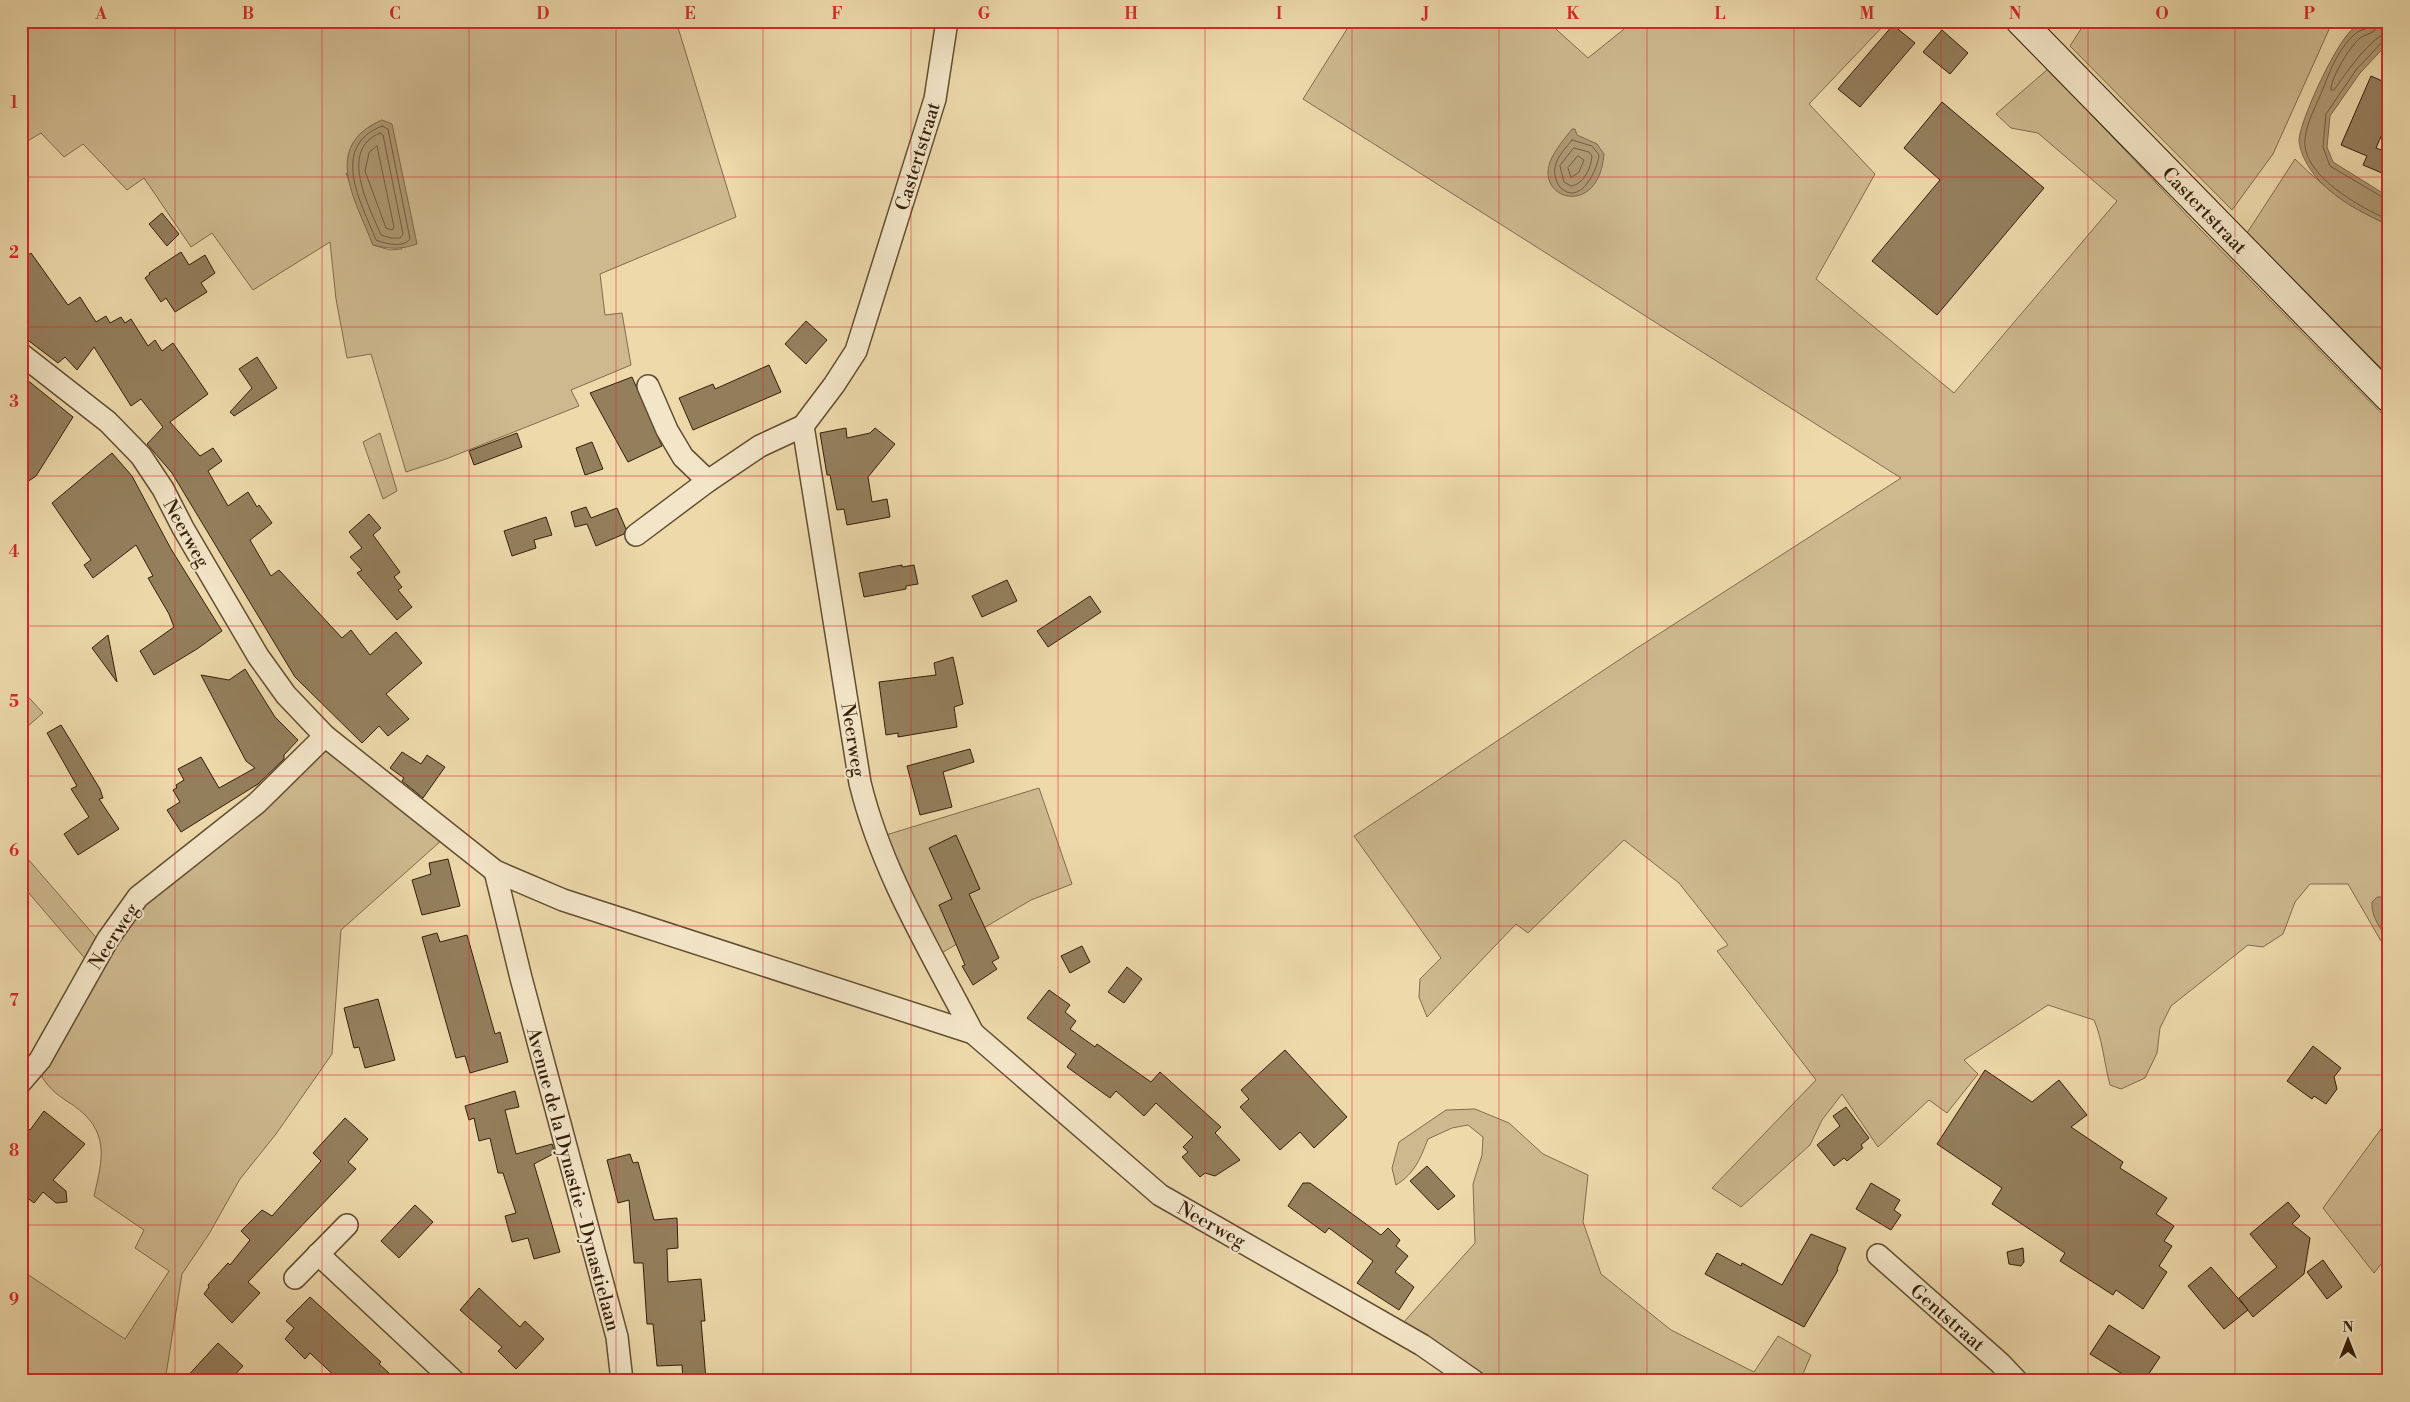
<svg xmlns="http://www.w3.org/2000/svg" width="2410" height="1402" font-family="'Libre Bodoni',serif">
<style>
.green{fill:#ceb98f;stroke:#816c4c;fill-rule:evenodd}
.water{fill:#ae9974;stroke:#7d684a}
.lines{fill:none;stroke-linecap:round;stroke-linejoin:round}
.shore{stroke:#715c3f;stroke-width:1}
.building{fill:#947f5d;stroke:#341e0a}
.minor-casing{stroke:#624d32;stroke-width:24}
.secondary-casing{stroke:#341e0a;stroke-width:30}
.minor{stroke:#f3e6c8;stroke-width:21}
.secondary{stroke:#f3e6c8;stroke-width:28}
.grid{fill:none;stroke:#d62828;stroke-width:1;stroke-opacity:0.55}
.labels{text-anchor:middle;stroke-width:4;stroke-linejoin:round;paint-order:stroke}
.street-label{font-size:19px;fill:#341e0a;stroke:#f3e6c8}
.neatline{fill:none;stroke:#d62828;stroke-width:2}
.grid-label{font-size:16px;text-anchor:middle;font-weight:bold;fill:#d62828}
</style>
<rect width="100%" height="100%" fill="#edd9aa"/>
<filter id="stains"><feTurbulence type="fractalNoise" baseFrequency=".004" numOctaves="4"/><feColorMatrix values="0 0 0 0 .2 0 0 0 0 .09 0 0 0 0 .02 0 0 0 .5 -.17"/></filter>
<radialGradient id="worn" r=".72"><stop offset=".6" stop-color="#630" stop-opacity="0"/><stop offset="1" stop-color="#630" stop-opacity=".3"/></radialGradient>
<g class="green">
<path d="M21,21H676L736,217L600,274L605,315L622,313L631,365L571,390L579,406L446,459L406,472L371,354L347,358L336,299L330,242L253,290L212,233L191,247L144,178L127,190L83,144L64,157L41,133L21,145ZM346,173L402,249L390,250L373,245Z"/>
<path d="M1352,21H1547L1588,58L1634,21H1888L1809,104L1875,174L1816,279L1954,393L2117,201L2038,133L2011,128L1996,114L2048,69L2195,224L2389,421V949L2381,941L2348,884H2310L2295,902L2283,934L2263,947L2248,945L2171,1006L2160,1028L2157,1053L2145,1078L2121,1089L2110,1085C2104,1063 2103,1041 2094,1020L2048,1005L1964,1060L1978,1074L1947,1113L1929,1100L1878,1147L1842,1094L1822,1120L1810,1145L1741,1207L1712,1188L1816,1080L1717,951L1728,945L1679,883L1624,840L1528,933L1516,924L1427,1017L1419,997L1420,979L1441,958L1354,836L1637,648L1901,478L1303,99Z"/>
<polygon points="2086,21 2336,21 2331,25 2273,154 2232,210 2070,46"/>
<path d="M2295,159C2322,186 2353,210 2389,225V376L2247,233Z"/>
<polygon points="380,433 397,491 383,499 363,442"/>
<polygon points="21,689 43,713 21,732"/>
<path d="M324,751L334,752L442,840L341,930L332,1054L276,1134L240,1179L209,1234L182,1274L165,1381H21V1270L125,1339L169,1271L135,1248L144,1230L94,1196C103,1158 110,1131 73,1105C60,1097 50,1090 42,1077L44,1066L138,908Z"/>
<polygon points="1039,788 1072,884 1031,900 940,954 886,835"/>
<polygon points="21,851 100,942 88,962 21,884"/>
<path d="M1475,1109L1509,1123L1543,1154L1588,1175L1583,1222L1601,1274L1671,1330L1754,1372L1778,1336L1811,1355L1800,1381H1488L1403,1323L1475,1243L1473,1184L1482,1155L1483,1137L1468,1125L1452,1128L1428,1139C1420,1159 1415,1173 1396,1185L1392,1168L1399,1142L1446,1110Z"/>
<polygon points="2389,1118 2389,1254 2374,1273 2323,1208"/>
</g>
<g class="water">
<path d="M2372,21H2389V42L2360,73L2330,116L2327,147L2333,162L2389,197V225C2357,211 2319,191 2304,158C2302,154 2299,145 2299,140C2300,120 2338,38 2354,28C2359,25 2367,23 2372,21Z"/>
<path d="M382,120L392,124L417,244C400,250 389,249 373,245C355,199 321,146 382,120Z"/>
<path d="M1572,129H1575L1577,135L1597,144L1604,154C1599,218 1536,200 1550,162C1554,151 1565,138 1572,129Z"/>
<path d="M2377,897H2389V940C2380,928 2371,917 2372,902Z"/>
</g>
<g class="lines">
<g class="shore">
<path d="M2371,21L2370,27C2366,29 2360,30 2356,33C2340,46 2330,70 2323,89C2317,104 2306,123 2305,139C2301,175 2361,208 2389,220"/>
<path d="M2378,21L2374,31C2370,34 2364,35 2360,38C2350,46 2330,79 2331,90H2334C2344,76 2372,34 2389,33"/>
<polyline points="2389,39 2383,41 2356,70 2326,114 2323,147 2330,166 2389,201"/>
<path d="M382,126L388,129L410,239C403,248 386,244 376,240C361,202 329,147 382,126Z"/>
<path d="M380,133L383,135L403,234L400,238H391L381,235C369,206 338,150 380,133Z"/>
<path d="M1572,140L1592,146L1599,155C1597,172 1579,208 1559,186C1548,166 1560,155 1572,140Z"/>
<polygon points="377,146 394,227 392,230 386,228 365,171 369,153"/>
<path d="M1574,148L1589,152L1592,156C1591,168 1584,184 1571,186L1564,182L1560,166Z"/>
<polygon points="1578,156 1584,160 1579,172 1571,178 1568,168"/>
</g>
</g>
<g class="building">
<polygon points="1893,25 1915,43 1860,107 1838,89"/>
<polygon points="1942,30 1968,53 1950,74 1923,52"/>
<polygon points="2371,76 2389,84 2389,118 2376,148 2389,153 2389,176 2363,165 2367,156 2341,145"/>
<polygon points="1942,102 2044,188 1937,315 1872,261 1940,180 1904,148"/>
<polygon points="162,213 179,234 167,246 149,224"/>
<polygon points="181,252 189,265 205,255 215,273 201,283 207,292 175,312 166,298 161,302 145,278 150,274 149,273"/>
<polygon points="31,253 68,305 80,297 96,322 106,316 110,323 121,317 125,323 131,319 148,346 155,340 162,351 173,343 208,394 170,422 200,456 213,448 222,461 208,471 228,506 248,492 257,507 259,505 272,523 250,540 271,576 279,570 342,638 351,630 370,655 396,632 422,663 386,694 409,719 388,736 379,726 362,743 295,677 172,473 147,444 163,427 141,399 131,406 94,347 77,370 65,357 58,363 21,335 21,260"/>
<polygon points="806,321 827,340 806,364 785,344"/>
<polygon points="257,357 277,388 234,416 230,412 252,388 239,369"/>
<polygon points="769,365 781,392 693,430 679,398 713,384 715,389"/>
<polygon points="21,375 73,417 36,476 21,486"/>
<polygon points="632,377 662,446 628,462 590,393"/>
<polygon points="846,428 847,438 870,433 875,428 895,444 868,477 872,502 887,499 890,517 847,525 844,509 837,510 830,475 827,475 820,433"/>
<polygon points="517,433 522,447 474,465 469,451"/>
<polygon points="592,442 603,469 585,475 576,448"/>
<polygon points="112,453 132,476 171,549 222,631 197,649 154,675 140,651 174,627 169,614 148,578 153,576 136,545 93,578 84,565 91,560 52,503"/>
<polygon points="586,507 591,518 617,508 626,529 624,534 596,546 587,524 575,527 571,512"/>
<polygon points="369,514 381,528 373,535 400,572 394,577 402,587 398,590 412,607 397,620 357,573 362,570 350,557 362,548 349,532"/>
<polygon points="546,517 552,535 534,540 536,548 512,556 504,531"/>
<polygon points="902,565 902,567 914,565 918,584 906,586 906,589 864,597 859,573"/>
<polygon points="1007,580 1017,601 982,617 972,596"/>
<polygon points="1090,596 1101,612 1048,647 1037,631"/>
<polygon points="108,635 117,682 92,648"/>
<polygon points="953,657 963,704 954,707 957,727 898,737 898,733 886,735 879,682 936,675 934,663"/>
<polygon points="245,669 275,717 298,740 284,755 284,759 258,784 181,832 167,810 180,802 173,790 177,788 176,785 184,780 178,769 201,757 219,788 255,768 246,761 201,675 229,680"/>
<polygon points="61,725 100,789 103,798 99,799 119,829 78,855 64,834 89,817 71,789 77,786 47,733"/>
<polygon points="970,749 974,762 943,772 952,807 920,815 907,766"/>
<polygon points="402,752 421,764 427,755 445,767 423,798 402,781 404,778 390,768"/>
<polygon points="956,835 980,889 969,894 999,958 992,962 997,969 973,985 962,966 965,965 939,905 952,899 929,848"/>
<polygon points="448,859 460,906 422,915 412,880 431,874 429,863"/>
<polygon points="437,933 440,942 467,935 495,1034 500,1032 508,1062 470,1073 465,1056 456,1058 422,937"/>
<polygon points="1082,946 1090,962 1070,973 1061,956"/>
<polygon points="1127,967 1142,979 1124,1003 1108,992"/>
<polygon points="1049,990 1070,1005 1065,1012 1076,1021 1070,1029 1095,1047 1097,1044 1151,1082 1160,1072 1221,1127 1215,1133 1240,1160 1215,1176 1205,1173 1200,1177 1182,1157 1188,1152 1183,1147 1193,1137 1156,1103 1144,1116 1116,1091 1110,1098 1067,1067 1076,1054 1027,1018"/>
<polygon points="378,999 395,1060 365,1068 359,1047 354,1048 344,1008"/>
<polygon points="2313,1046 2341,1068 2334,1077 2337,1089 2326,1104 2314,1096 2312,1099 2287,1081"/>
<polygon points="1285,1050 1347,1117 1314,1148 1300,1132 1280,1150 1240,1107 1249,1099 1241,1090"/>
<polygon points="1985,1070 2032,1102 2059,1080 2087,1115 2071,1127 2123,1162 2120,1168 2167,1198 2156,1214 2174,1226 2164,1241 2172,1246 2159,1266 2167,1272 2143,1309 2116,1290 2113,1295 2060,1261 2065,1253 1992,1204 2002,1188 1937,1144"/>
<polygon points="515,1091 519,1107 505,1110 516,1154 552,1144 555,1153 534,1164 560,1252 534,1259 528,1238 512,1242 505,1216 516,1213 503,1173 498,1173 490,1138 479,1141 474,1118 469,1120 465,1106"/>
<polygon points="1846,1107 1869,1138 1861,1145 1863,1148 1847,1161 1844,1158 1834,1166 1817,1145 1840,1126 1833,1116"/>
<polygon points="44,1111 85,1144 53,1180 66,1191 67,1202 56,1203 43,1192 34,1203 21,1193 21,1123 30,1130"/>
<polygon points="345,1118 368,1139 348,1162 356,1169 248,1282 260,1293 232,1323 204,1294 209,1287 208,1285 228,1263 230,1265 250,1240 241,1231 262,1210 272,1216 321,1161 313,1153"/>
<polygon points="630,1154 633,1163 638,1162 654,1220 677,1218 678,1248 667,1249 668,1282 701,1279 705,1321 701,1321 706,1379 683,1380 682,1365 657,1366 653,1324 647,1324 643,1263 634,1263 629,1200 618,1203 607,1160"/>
<polygon points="1427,1166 1455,1196 1438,1210 1410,1181"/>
<polygon points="1303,1183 1310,1183 1381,1235 1388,1228 1400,1240 1396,1246 1408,1256 1395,1272 1414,1287 1399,1310 1357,1283 1373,1261 1329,1228 1325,1233 1288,1206"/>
<polygon points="1871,1183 1900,1200 1894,1210 1901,1215 1891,1230 1856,1209"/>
<polygon points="2288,1202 2300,1216 2292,1224 2310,1238 2304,1274 2253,1317 2239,1298 2277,1267 2250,1234"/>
<polygon points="415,1205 433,1222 399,1258 381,1241"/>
<polygon points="1811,1234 1846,1248 1837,1269 1838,1270 1804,1327 1705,1274 1717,1253 1741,1266 1742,1263 1782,1285"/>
<polygon points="2023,1248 2024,1262 2021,1266 2009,1264 2007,1252"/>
<polygon points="2323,1260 2342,1287 2327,1299 2307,1272"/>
<polygon points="2211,1267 2248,1310 2224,1329 2188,1286"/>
<polygon points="479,1288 520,1327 525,1321 544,1339 516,1369 498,1351 502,1347 460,1310"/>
<polygon points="310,1297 381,1362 379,1364 398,1381 340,1381 310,1353 305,1359 285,1339 294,1328 286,1321"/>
<polygon points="2109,1325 2160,1357 2144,1381 2134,1381 2090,1354"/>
<polygon points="218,1343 243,1366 229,1381 183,1381"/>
</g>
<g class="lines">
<g class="minor-casing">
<g id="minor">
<polyline points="21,354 108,422 141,456 163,489 183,528 258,656 286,695 325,736 495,871 563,900 973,1033 1160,1195 1422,1345 1474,1381"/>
<polyline points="648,386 667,430 683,457 708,481"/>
<path d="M803,426L860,783C882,873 931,952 973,1033"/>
<polyline points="636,535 708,481 760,446 803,426 834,385 856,351 935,99 947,21"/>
<polyline points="495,871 521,978 617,1337 622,1381"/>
<polyline points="21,1082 40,1060 108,939 138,897 257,803 325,736"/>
<polyline points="318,1254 454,1381"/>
<polyline points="1878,1255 2000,1363 2017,1381"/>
<polyline points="295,1278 347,1225"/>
</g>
</g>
<g class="secondary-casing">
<polyline id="secondary" points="2020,21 2389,398"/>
</g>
<use href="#minor" class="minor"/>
<use href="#secondary" class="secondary"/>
</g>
<path class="grid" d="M175,21V1381M322,21V1381M469,21V1381M616,21V1381M763,21V1381M911,21V1381M1058,21V1381M1205,21V1381M1352,21V1381M1499,21V1381M1647,21V1381M1794,21V1381M1941,21V1381M2088,21V1381M2235,21V1381M21,177H2389M21,327H2389M21,476H2389M21,626H2389M21,776H2389M21,926H2389M21,1075H2389M21,1225H2389"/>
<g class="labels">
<g class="street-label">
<text transform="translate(917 156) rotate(-73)" y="7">Castertstraat</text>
<text transform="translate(2205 210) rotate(46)" y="7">Castertstraat</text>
<text transform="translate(187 533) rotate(61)" y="7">Neerweg</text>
<text transform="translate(854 740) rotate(81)" y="7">Neerweg</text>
<text transform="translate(113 936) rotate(-57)" y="7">Neerweg</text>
<text transform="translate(574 1179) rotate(75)" y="7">Avenue de la Dynastie - Dynastielaan</text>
<text transform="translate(1212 1224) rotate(29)" y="7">Neerweg</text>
<text transform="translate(1948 1317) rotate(41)" y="7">Gentstraat</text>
</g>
</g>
<rect width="2410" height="1402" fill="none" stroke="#edd9aa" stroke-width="55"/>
<g transform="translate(2348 1340)" stroke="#f3e6c8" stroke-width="4" paint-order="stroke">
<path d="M0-4L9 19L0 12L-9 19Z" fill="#341e0a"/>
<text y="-8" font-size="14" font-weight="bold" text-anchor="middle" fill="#341e0a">N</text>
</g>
<rect x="28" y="28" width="2354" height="1346" class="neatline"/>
<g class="grid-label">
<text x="101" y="19">A</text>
<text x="248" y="19">B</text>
<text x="395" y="19">C</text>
<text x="543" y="19">D</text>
<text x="690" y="19">E</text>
<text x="837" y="19">F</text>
<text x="984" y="19">G</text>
<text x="1131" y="19">H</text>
<text x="1279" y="19">I</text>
<text x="1426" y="19">J</text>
<text x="1573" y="19">K</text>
<text x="1720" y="19">L</text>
<text x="1867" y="19">M</text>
<text x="2015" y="19">N</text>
<text x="2162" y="19">O</text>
<text x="2309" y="19">P</text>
<text x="14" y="108">1</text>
<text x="14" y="258">2</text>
<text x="14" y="407">3</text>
<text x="14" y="557">4</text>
<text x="14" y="707">5</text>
<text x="14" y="856">6</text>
<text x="14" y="1006">7</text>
<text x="14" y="1156">8</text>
<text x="14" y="1305">9</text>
</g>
<rect width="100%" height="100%" filter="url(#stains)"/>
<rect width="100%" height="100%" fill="url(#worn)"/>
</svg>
